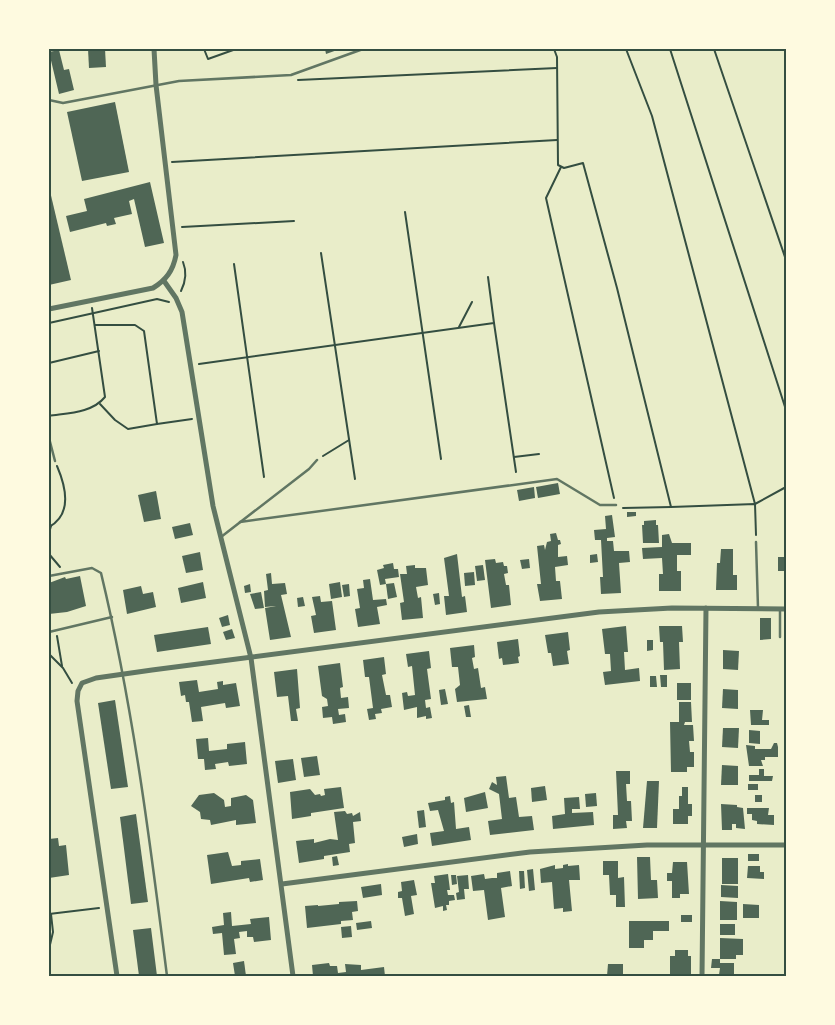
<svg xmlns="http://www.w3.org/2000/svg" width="835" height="1025" font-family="Helvetica,sans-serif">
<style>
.building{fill:#4f6655}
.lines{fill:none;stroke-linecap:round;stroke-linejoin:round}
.path{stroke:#344e41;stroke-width:2}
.service{stroke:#617663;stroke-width:2.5}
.minor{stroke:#617663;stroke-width:5}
.neatline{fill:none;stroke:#344e41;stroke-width:2}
</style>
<rect width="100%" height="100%" fill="#e9edc9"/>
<g class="building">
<polygon points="88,49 105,49 106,67 89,68"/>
<polygon points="325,49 340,49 326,54"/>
<polygon points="59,50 64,70 69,69 74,90 59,94 49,52"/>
<polygon points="115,102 129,172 82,181 67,112"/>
<polygon points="150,182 164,243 145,247 134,199 129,201 132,214 114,218 116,224 107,226 106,223 70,232 66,216 87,211 84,199"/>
<polygon points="49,187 71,280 49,285"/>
<polygon points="558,483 560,494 538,498 536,487"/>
<polygon points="534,487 535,498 519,501 517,490"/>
<polygon points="156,491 161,519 144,522 138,495"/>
<polygon points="627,512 636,512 636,516 627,517"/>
<polygon points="612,515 615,537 607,538 607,541 613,541 614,551 629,551 630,562 619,563 621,593 601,594 600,577 603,577 601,540 595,540 594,530 606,529 605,516"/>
<polygon points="656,520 656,525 658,525 659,543 643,543 642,525 644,525 644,521"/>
<polygon points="190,523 193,535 175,539 172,527"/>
<polygon points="556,533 558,540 560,540 561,544 558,545 558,557 567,556 568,565 555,567 556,581 560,581 562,599 540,601 537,584 541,584 537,546 544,545 545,550 547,542 551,541 550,534"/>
<polygon points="669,534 672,543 691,543 691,555 677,555 677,571 681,571 681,591 659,591 659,574 663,574 662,558 643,559 642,548 662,547 662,535"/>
<polygon points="721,549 733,549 733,575 737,575 737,590 716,590 717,563 720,563"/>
<polygon points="200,552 203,570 186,573 182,556"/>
<polygon points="457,554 462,597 465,596 467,612 446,615 444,596 449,596 444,558"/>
<polygon points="597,554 598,562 590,563 590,555"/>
<rect x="778" y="557" width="8" height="14"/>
<polygon points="495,559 496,563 503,562 504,566 507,566 508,573 504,574 506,585 509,585 511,605 491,608 485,560"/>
<polygon points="529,559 530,568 522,569 520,560"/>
<polygon points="393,563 394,569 398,569 399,577 385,579 386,584 380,585 377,570 384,568 383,565"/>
<polygon points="415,565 415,568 426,568 428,585 416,587 418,598 421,597 423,618 402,620 400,603 404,602 400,574 407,574 406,566"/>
<polygon points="483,565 485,580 477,581 475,566"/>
<polygon points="474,572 475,585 465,586 464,573"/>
<polygon points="271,573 272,584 285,583 287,594 281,595 291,637 270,640 265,608 276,606 265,607 264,591 268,590 266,574"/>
<polygon points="80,576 86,606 67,612 49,614 49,583 65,577 66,579"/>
<polygon points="370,579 373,600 386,599 387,605 377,607 380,624 358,627 355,609 360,608 357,589 364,588 363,580"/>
<polygon points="203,582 206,598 181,603 178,588"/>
<polygon points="340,582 342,597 331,599 329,584"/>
<polygon points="394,583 397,597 388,599 386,584"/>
<polygon points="250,584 251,592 245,593 244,586"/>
<polygon points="349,584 350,596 344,597 342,585"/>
<polygon points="141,586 143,594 153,592 156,607 127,614 123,590"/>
<polygon points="261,592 264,608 255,609 250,594"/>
<polygon points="439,593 440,604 435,605 433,594"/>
<polygon points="320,596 321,602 332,601 336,630 314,633 311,616 316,615 312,597"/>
<polygon points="303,597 305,606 298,607 297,598"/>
<polygon points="228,615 230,625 222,627 219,618"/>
<polygon points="760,618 771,618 771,639 760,640"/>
<polygon points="626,626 628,652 624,652 625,670 639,668 640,681 605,685 603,672 611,671 610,654 605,654 602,629"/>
<polygon points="659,626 682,626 683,642 679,642 680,669 664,670 663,642 660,642"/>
<polygon points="208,627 211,644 157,652 154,635"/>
<polygon points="232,629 235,638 226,640 223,632"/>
<polygon points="568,632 570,650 567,651 569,664 553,666 551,653 548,653 545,635"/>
<polygon points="518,639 520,656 518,657 519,663 503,665 502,658 499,659 497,642"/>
<polygon points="647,640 653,640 653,650 647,651"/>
<polygon points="474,645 475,657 472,658 474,669 478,668 481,688 485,687 487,699 457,702 455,689 460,685 458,667 452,667 450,648"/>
<polygon points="723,650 739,651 738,670 723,669"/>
<polygon points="429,651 431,668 427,669 431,699 425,700 426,708 430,707 432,718 426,719 426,716 417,718 417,707 404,710 402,693 407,692 408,696 415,695 412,666 408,667 406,654"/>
<polygon points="384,657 386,674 382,675 386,695 390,695 392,707 381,709 382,713 375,714 376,719 369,720 367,709 373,708 369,677 365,677 363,660"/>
<polygon points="340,663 343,687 340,688 341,698 348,697 349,708 338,709 339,715 345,714 346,722 333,724 332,717 323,718 322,707 328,706 327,699 322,696 318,666"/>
<polygon points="297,669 300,708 296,709 298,721 291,721 288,696 277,697 274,672"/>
<polygon points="660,675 667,675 667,687 661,687"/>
<polygon points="650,676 656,676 657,687 650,687"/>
<polygon points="197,680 199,692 218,689 217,682 223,681 223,685 236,683 240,706 226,708 225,703 201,707 203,721 192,722 189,702 186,702 185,695 181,696 179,682"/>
<rect x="677" y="683" width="14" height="17"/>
<polygon points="445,689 448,704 441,705 439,690"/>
<polygon points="723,689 738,690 738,709 722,708"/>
<polygon points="115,700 128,787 111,789 98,703"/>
<polygon points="679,702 691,702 692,722 685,722 684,725 693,725 694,741 689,741 690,752 694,752 694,767 687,767 687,772 671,772 670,722 679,722"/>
<polygon points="469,705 471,717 466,717 464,706"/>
<polygon points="750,710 763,710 762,720 769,720 769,725 751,725"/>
<polygon points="723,728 739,728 738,748 722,747"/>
<polygon points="749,730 760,731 760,744 749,743"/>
<polygon points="208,738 209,751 227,749 227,744 245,742 247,764 229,766 228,762 215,764 216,769 205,770 204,759 198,759 196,739"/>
<polygon points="774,743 777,743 778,747 778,757 765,757 765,760 761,760 763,766 749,766 746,745 755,746 755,749 771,749"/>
<polygon points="317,756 320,775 304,777 301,758"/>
<polygon points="293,759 296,780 278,783 275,761"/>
<polygon points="722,765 738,766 738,785 721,785"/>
<polygon points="759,769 764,769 764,776 773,776 772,781 749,781 749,775 759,775"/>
<polygon points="616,771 630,771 630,784 626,784 627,801 631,801 632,821 626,821 627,828 613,829 613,815 618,815"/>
<polygon points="506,776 509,798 516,797 519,817 532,816 534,830 490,835 488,821 502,819 499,794 489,789 492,782 497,785 496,777"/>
<polygon points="647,781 659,781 657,828 643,828"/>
<rect x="748" y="784" width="10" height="6"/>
<polygon points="545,786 547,800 532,802 531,788"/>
<polygon points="341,787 344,808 311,813 311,816 292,819 290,792 310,789 315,795 320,794 321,796 325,795 324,789"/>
<polygon points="682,787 688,787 688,804 692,804 692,816 688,816 688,824 673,824 673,809 679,809 679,796 682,796"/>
<polygon points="485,792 488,808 466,812 464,798"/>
<polygon points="214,793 224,800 225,807 231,806 231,798 246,795 253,800 256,823 236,825 236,820 211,825 210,820 201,819 200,812 191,806 199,795"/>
<polygon points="596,793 597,806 586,807 585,794"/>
<rect x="755" y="795" width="7" height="7"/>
<polygon points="450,796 451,803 454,802 456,829 469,827 471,840 432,846 430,833 444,831 438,810 430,811 428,803 445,800 445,797"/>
<polygon points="579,797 580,809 572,809 572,813 593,812 594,825 553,829 552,816 565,814 564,798"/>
<polygon points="721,804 737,805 737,807 743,808 745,829 736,828 736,824 732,824 732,830 722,830"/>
<polygon points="747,808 769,808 768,815 774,815 774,825 757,824 757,821 752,820 752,814 747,814"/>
<polygon points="424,810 426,827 419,828 417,811"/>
<polygon points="345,811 347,814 352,813 353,816 360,812 361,821 353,822 355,843 349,844 350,852 324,856 324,859 299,863 296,841 314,839 314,843 330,839 338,840 334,812"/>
<polygon points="136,814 148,902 131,904 120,817"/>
<polygon points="417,834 418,844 404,847 402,837"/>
<polygon points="58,838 59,846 66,845 69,875 49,878 49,839"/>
<polygon points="228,852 232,866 241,865 241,861 260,859 263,880 250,882 249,878 211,884 207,855"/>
<rect x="748" y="854" width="11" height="7"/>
<polygon points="337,856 339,865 333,866 332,857"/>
<polygon points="637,857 650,857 651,880 657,880 658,898 638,899"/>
<rect x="722" y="858" width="16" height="26"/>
<polygon points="603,861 618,861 618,878 624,877 625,907 616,907 616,895 610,895 609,875 603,875"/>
<polygon points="673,862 687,862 689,894 680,894 680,898 672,898 672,881 667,881 667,873 672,873"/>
<polygon points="568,864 568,866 579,865 580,880 569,880 572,911 563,912 563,908 554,909 552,882 541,883 540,869 555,865 555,869 563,868 563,865"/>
<polygon points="748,866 760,866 760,872 764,872 764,879 747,878"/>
<polygon points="533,869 535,890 529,891 527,870"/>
<polygon points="510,871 512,886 501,888 505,917 488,920 484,890 473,891 471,876 484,874 485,879 492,878 497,878 497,873"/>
<polygon points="519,871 524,871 525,888 520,889"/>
<polygon points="448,874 450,890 447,890 448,895 454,895 455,900 449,901 449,905 446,905 447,910 443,911 443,906 435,908 431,883 435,883 434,876"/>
<polygon points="451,875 456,875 457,884 452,885"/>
<polygon points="468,875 469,889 464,889 465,899 457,900 456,893 459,892 457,876"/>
<polygon points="414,880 417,895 411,896 414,914 405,916 402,898 398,898 398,892 402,891 401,882"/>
<polygon points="381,884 382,895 363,898 361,887"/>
<polygon points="721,885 738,886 738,898 721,897"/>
<polygon points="357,901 358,911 352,912 353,920 341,921 341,924 307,928 305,906 318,905 318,906 339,904 339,902"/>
<polygon points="720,901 737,902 737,920 720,920"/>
<polygon points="743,904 759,905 759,918 743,918"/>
<polygon points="231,912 232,926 251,924 250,919 269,917 271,940 254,942 253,937 247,937 247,931 239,932 240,938 234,939 236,954 224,955 222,933 213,934 212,927 224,925 223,913"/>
<rect x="681" y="915" width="11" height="7"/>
<polygon points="371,921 372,928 357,930 356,923"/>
<polygon points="629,921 669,921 669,931 653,931 653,940 644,940 644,948 629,948"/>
<rect x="720" y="924" width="15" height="11"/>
<polygon points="351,926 352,937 342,938 341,927"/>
<polygon points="151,928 157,976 139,976 133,930"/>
<polygon points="720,938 743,939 743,955 736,955 736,959 720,959"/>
<polygon points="675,950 688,950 688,956 691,956 691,974 670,974 670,956 675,956"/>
<polygon points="712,959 720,959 720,963 734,963 734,975 719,975 720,968 711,968"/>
<polygon points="244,961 246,976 235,976 233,963"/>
<polygon points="329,963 330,966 337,966 338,973 346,972 345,964 361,965 361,970 384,967 385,976 313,976 312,965"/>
<polygon points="608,964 623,964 623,976 607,976"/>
</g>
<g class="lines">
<g class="path">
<polyline points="204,49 208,59 236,49"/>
<polyline points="554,49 557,57 558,165 564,168 583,163 617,288 671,507 755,504 756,535"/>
<polyline points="626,49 652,116 755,504 786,487"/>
<polyline points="670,49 786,410"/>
<polyline points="714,49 786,260"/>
<polyline points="298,80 557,68"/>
<polyline points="172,162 557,140"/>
<polyline points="561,167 546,198 614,498"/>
<polyline points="405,212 441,459"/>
<polyline points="182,227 294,221"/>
<polyline points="321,253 355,479"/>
<polyline points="234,264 264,477"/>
<path d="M181,291C186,281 187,272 183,262"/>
<polyline points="49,323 157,299 169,302"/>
<polyline points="494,323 516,472"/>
<polyline points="95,325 135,325 144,331 157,424 192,419"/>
<polyline points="459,327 472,302"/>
<polyline points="49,363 99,351"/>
<polyline points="199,364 494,323 488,277"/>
<polyline points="100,404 115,420 128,429 157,424"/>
<path d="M49,416C68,413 92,413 105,397L92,308"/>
<polyline points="323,456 349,440"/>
<polyline points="514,457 539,454"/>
<polyline points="623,508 671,507"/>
<path d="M49,527C73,514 66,487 57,466"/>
<polyline points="49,533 51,526"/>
<polyline points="49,554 60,567"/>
<polyline points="57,636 62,666"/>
<polyline points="49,654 63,668 72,683"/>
<polyline points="49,914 99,908"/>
<polyline points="49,949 53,932 51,914"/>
</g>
<g class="service">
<polyline points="49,100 63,103 179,81 291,75 363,49"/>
<polyline points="49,438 55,461"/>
<polyline points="240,522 557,479 600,505 616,505"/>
<polyline points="221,537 309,469 317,460"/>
<polyline points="756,542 758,608"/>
<path d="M49,576L92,568L101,573C133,706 150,841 167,976"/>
<polyline points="49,632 112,617"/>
<polyline points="780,637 780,610"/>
</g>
<g class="minor">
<polyline points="164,281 176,298 182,312 213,506 251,658 293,976"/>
<path d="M49,309L153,288C166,280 173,271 176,255L156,85L154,49"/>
<polyline points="282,884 530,852 647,845 786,845"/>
<polyline points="117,976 77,701 78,691 82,683 96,678 152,670 599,612 672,608 786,609"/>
<polyline points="702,976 706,608"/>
</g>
</g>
<rect width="835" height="1025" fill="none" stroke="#fefae0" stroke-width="100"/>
<rect x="50" y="50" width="735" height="925" class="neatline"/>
</svg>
